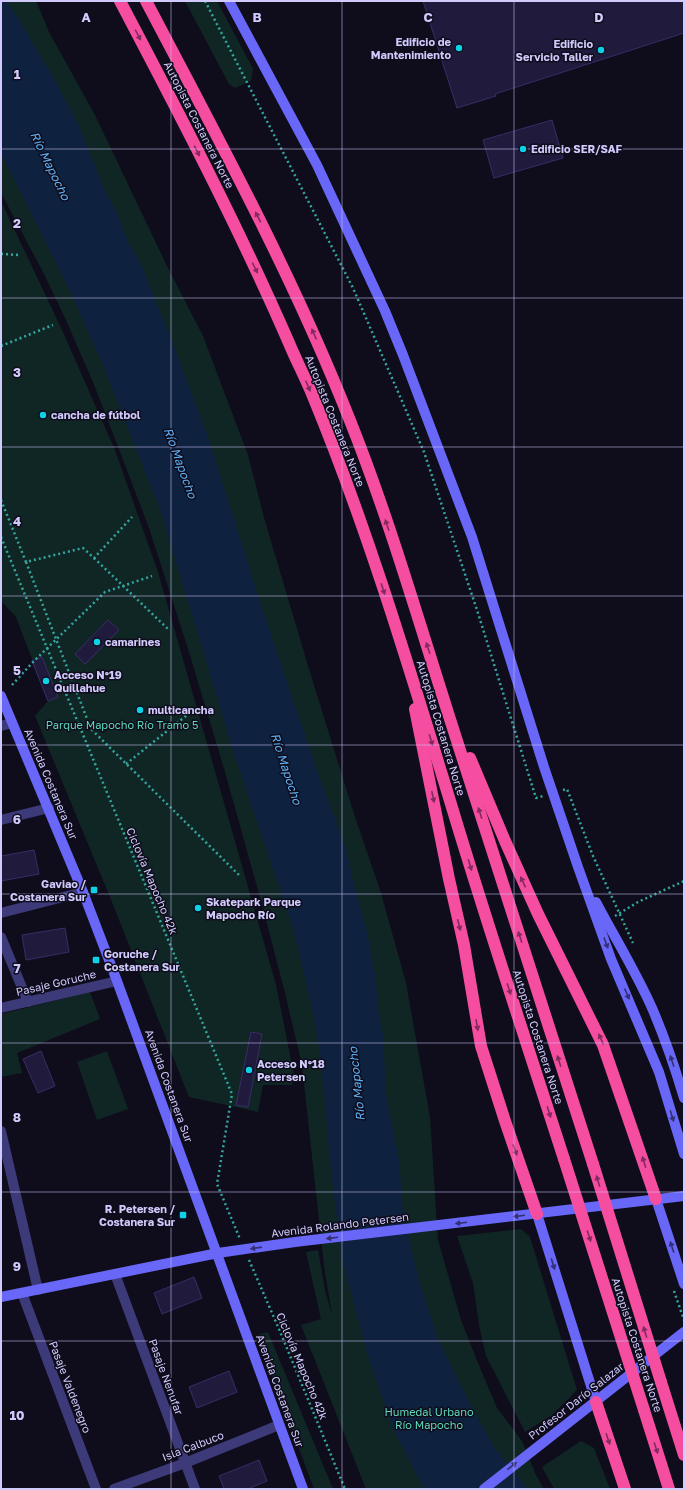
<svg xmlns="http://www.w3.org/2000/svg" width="685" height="1490" font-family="'Golos Text',sans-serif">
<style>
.green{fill:#102625}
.water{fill:#0e213f}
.building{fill:#201a3c;stroke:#382d67}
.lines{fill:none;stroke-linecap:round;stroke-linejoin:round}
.path{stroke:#33a79f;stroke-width:2.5;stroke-dasharray:2 3;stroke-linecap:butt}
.street{stroke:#3c3a79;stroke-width:10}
.secondary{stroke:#6967f7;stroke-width:10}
.highway{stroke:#f54d9f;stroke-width:12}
.highway-bridge{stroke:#f54d9f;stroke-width:12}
.oneway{fill:#822c5e}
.oneway2{fill:#333074}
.grid{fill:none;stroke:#d0cbfc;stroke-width:1;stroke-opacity:0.55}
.poi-dot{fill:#0dd2e6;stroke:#0f0c1c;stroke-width:1.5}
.labels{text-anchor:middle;stroke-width:3;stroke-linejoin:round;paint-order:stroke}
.poi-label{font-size:11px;font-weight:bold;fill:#d0cbfc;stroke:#0f0c1c;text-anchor:start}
.street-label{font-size:11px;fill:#d0cbfc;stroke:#0f0c1c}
.park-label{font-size:11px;fill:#5cd7b7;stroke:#0f0c1c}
.water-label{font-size:12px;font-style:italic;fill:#5fb2f6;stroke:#0f0c1c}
.grid-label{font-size:13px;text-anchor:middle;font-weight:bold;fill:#d0cbfc;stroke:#0f0c1c;stroke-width:3;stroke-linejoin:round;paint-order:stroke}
</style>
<rect width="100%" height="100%" fill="#0f0c1c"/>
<g class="green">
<polygon points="1,1 36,1 49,32 95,115 166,264 203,336 248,455 265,521 309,669 354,814 381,893 406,983 430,1117 438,1240 461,1320 478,1363 497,1408 522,1441 536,1475 544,1489 366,1489 301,1325 321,1319 306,1252 318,1250 325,1290 332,1315 324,1266 302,1065 285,993 264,912 225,772 189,652 149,528 117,444 93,382 65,318 44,274 1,193"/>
<polygon points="185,1 217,1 253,69 251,81 235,88 229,84"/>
<polygon points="1,201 62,330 115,450 158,572 276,985 294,1075 292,1085 263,1085 258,1112 189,1097 110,897 35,716 48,701 16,617 1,601"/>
<polygon points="90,992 100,1019 17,1053 22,1073 1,1077 1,1014"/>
<polygon points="107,1051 128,1109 97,1120 77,1062"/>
<polygon points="521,1229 530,1237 577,1390 551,1416 525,1432 486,1356 479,1325 473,1283 457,1236"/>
<polygon points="268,1332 333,1489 314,1489 257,1335"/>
<polygon points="581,1441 594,1448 610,1489 554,1489 542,1467"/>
</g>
<polygon class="water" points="1,1 6,1 17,16 57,84 79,126 105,191 118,215 128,242 140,262 175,349 210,443 261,605 320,779 346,848 353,881 367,932 376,980 378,1009 383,1035 386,1095 399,1160 403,1212 419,1281 438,1339 447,1358 470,1404 494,1447 528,1489 424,1489 393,1428 368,1356 342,1258 331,1171 324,1091 319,1046 311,1003 293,928 285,904 234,754 161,512 102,363 69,289 1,153"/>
<g class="building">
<polygon points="423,1 684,1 684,33 495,94 496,96 457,108"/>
<polygon points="552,120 563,158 494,178 483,140"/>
<polygon points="108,620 119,630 85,664 75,654"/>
<polygon points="42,657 58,697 48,701 32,661"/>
<polygon points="34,850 39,874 1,881 1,856"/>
<polygon points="65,928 69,952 26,960 22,935"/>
<polygon points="251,1032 262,1034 248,1107 236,1105"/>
<polygon points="41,1051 55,1086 38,1093 23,1059"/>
<polygon points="194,1277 202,1298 162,1314 154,1293"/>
<polygon points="229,1371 237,1392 197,1408 189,1387"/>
<polygon points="259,1460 267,1481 248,1489 224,1489 219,1476"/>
</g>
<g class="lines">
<g class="path">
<polyline points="205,1 353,288 424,452 477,610 536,798 543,796"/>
<polyline points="1,254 20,255"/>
<polyline points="1,346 53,325"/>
<polyline points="1,500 26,562 83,548 94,558 132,517"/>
<polyline points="1,537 232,1094 217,1184 240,1239"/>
<polyline points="94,558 168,629"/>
<polyline points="26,562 91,729 240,876"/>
<polyline points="12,685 33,662 105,592 152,576"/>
<polyline points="126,764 192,711"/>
<polyline points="563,790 567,789 593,856 633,943"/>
<polyline points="615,916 638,902 684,881"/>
<polyline points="249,1260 279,1329 345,1489"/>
<polyline points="674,1291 684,1320"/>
</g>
<g class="street">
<polyline points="1,726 12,723"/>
<polyline points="1,820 49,808"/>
<polyline points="1,913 83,892"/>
<polyline points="1,937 28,1002"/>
<polyline points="1,1008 117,981"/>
<polyline points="1,1131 38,1290"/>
<polyline points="115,1274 195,1489"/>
<polyline points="22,1293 96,1489"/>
<polyline points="114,1489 185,1463 279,1425"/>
</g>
<g class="secondary">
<polyline points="229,1 317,165 385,311 403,355 472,537 544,767 578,867 611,959 659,1072 684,1154"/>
<polyline points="1,696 83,892 117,981 303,1489"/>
<path d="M596,902C615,938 636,972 652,1008C665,1038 675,1068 684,1098"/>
<polyline points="656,1199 684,1284"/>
<polyline points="537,1214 596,1402"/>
<polyline points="1,1297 218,1253 295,1242 684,1196"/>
<polyline points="484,1489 684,1332"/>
</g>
<g class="highway">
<path d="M120,1C179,113 238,226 289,343C296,360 305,377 312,394C368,529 411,674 454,814C489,930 527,1044 564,1159"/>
<path d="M146,1C218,138 292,274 349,418C388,515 417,616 449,716C497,865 545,1015 593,1164"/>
<polyline points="415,709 449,879 464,945 481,1046 505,1121 537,1214"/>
<polyline points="470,758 505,841 538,914 603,1045 656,1199"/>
<polyline points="661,1382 684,1455"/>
<polyline points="596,1402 625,1489"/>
<polyline points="644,1410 669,1489"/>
</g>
<g class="highway-bridge">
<polyline points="564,1159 644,1410"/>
<polyline points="593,1164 661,1382"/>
</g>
</g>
<defs><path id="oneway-solid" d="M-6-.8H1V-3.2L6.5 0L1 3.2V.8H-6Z"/></defs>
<g class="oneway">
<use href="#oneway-solid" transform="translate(138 35) rotate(62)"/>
<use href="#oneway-solid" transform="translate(197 151) rotate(63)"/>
<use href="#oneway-solid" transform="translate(258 217) rotate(-117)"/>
<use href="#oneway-solid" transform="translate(255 268) rotate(64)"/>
<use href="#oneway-solid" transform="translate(314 334) rotate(-114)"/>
<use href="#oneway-solid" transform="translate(308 386) rotate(66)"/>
<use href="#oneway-solid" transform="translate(387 525) rotate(-109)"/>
<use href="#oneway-solid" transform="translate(383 589) rotate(72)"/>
<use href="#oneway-solid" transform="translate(428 648) rotate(-108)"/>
<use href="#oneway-solid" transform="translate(431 740) rotate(73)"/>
<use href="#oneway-solid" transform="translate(433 797) rotate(78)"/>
<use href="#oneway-solid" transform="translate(480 813) rotate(-108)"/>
<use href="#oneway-solid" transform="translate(470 865) rotate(73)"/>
<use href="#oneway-solid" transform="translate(523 882) rotate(-115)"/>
<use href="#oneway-solid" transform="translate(459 925) rotate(76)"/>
<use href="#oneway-solid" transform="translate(520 937) rotate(-108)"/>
<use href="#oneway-solid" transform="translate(509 989) rotate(72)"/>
<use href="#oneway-solid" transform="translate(477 1025) rotate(80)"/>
<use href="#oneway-solid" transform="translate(601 1039) rotate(-114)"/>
<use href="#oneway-solid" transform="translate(559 1061) rotate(-108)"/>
<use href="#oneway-solid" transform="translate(549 1112) rotate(72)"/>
<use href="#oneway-solid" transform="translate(515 1150) rotate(70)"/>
<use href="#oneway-solid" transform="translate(644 1162) rotate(-107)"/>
<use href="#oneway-solid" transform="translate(598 1181) rotate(-107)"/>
<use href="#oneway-solid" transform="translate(589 1236) rotate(72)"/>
<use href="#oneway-solid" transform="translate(645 1332) rotate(-107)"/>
<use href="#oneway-solid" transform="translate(608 1439) rotate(71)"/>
<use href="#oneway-solid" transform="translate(656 1448) rotate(72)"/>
</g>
<g class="oneway2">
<use href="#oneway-solid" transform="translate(606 943) rotate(70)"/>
<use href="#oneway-solid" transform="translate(627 994) rotate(67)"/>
<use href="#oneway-solid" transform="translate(672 1061) rotate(-109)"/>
<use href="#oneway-solid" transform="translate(672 1116) rotate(73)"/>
<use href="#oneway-solid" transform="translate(519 1216) rotate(173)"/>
<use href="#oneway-solid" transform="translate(461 1223) rotate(173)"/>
<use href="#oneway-solid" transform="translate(332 1238) rotate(173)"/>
<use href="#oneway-solid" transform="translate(672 1247) rotate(-108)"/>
<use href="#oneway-solid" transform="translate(256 1248) rotate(172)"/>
<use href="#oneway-solid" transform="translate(553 1264) rotate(73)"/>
<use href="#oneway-solid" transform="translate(512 1466) rotate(-38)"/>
</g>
<path class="grid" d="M171,1V1489M342,1V1489M514,1V1489M1,149H684M1,298H684M1,447H684M1,596H684M1,745H684M1,894H684M1,1043H684M1,1192H684M1,1341H684"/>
<g class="poi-dot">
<circle cx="459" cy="48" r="4"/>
<circle cx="601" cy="50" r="4"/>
<circle cx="523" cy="149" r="4"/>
<circle cx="43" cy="415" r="4"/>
<circle cx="97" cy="642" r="4"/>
<circle cx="46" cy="681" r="4"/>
<circle cx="140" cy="710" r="4"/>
<rect x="90" y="886" width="8" height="8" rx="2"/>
<circle cx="198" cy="908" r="4"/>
<rect x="92" y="956" width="8" height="8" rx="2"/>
<circle cx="249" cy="1070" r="4"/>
<rect x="179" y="1211" width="8" height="8" rx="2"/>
</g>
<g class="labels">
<g class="poi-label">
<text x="451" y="46" text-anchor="end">Edificio de<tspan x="451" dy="13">Mantenimiento</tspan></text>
<text x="593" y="48" text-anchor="end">Edificio<tspan x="593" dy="13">Servicio Taller</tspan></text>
<text x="531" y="153">Edificio SER/SAF</text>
<text x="51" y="419">cancha de fútbol</text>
<text x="105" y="646">camarines</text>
<text x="54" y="679">Acceso N°19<tspan x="54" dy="13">Quillahue</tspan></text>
<text x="148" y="714">multicancha</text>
<text x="86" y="888" text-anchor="end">Gaviao /<tspan x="86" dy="13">Costanera Sur</tspan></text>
<text x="206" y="906">Skatepark Parque<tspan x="206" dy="13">Mapocho Río</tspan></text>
<text x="104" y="958">Goruche /<tspan x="104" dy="13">Costanera Sur</tspan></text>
<text x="257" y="1068">Acceso N°18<tspan x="257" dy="13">Petersen</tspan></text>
<text x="175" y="1213" text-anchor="end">R. Petersen /<tspan x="175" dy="13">Costanera Sur</tspan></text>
</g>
<g class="street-label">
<text transform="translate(199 125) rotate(63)" y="4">Autopista Costanera Norte</text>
<text transform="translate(335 421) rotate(68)" y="4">Autopista Costanera Norte</text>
<text transform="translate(441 728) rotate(73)" y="4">Autopista Costanera Norte</text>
<text transform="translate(51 784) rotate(67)" y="4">Avenida Costanera Sur</text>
<text transform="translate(152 881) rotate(67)" y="4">Ciclovía Mapocho 42k</text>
<text transform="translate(56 983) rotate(-13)" y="4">Pasaje Goruche</text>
<text transform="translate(538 1037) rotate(72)" y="4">Autopista Costanera Norte</text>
<text transform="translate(169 1086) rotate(70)" y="4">Avenida Costanera Sur</text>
<text transform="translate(340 1225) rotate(-7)" y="4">Avenida Rolando Petersen</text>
<text transform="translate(637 1345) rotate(72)" y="4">Autopista Costanera Norte</text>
<text transform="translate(302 1366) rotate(67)" y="4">Ciclovía Mapocho 42k</text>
<text transform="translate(166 1377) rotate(70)" y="4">Pasaje Nenufar</text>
<text transform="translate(70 1387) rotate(69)" y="4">Pasaje Valdenegro</text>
<text transform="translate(280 1391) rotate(70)" y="4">Avenida Costanera Sur</text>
<text transform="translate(576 1401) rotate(-38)" y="4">Profesor Darío Salazar</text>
<text transform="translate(193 1446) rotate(-21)" y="4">Isla Calbuco</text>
</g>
<g class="park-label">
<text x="122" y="729">Parque Mapocho Río Tramo 5</text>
<text x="429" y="1416">Humedal Urbano<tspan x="429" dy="13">Río Mapocho</tspan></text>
</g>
<g class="water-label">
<text transform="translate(50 166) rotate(64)" y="4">Río Mapocho</text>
<text transform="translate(180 463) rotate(70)" y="4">Río Mapocho</text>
<text transform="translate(286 769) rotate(72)" y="4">Río Mapocho</text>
<text transform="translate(357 1084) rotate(-96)" y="4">Río Mapocho</text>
</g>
</g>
<g class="grid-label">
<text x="86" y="22">A</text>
<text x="257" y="22">B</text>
<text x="428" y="22">C</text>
<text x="599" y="22">D</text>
<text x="17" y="79">1</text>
<text x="17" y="228">2</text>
<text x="17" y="377">3</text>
<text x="17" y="526">4</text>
<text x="17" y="675">5</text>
<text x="17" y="824">6</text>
<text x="17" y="973">7</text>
<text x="17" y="1122">8</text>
<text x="17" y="1271">9</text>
<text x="17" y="1420">10</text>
</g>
<rect width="685" height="1490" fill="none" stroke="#d0cbfc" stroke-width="4"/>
</svg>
